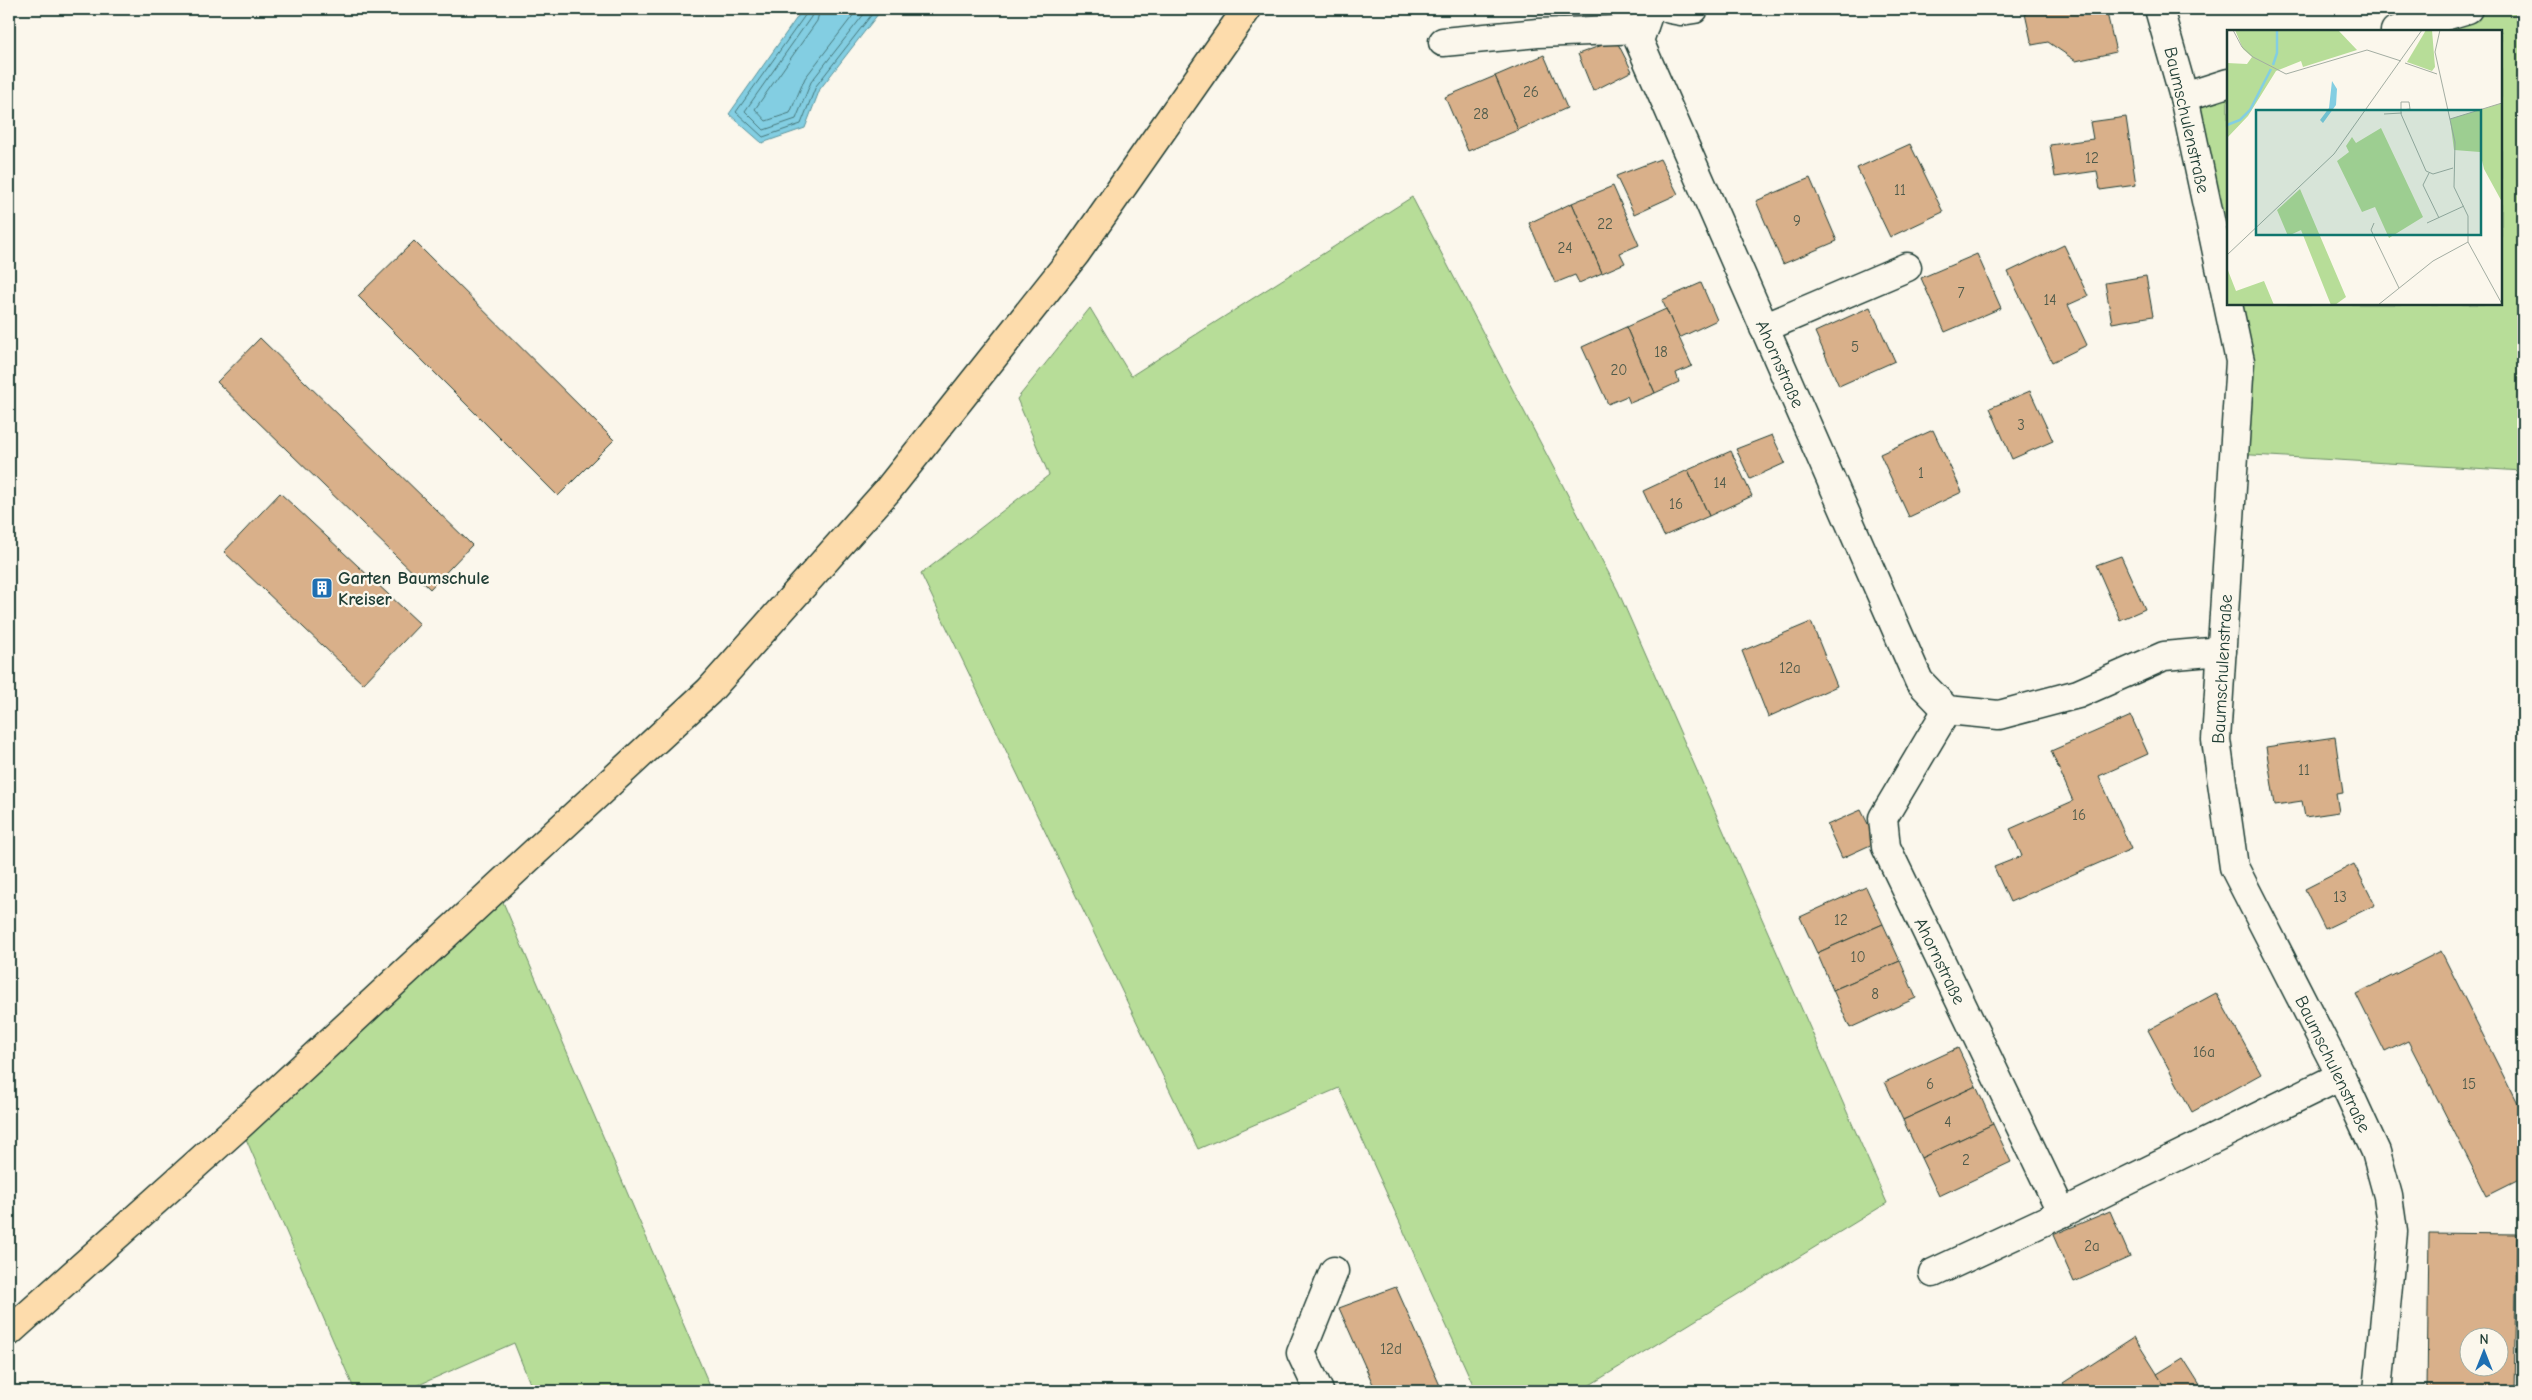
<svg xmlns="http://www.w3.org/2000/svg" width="2532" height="1400" font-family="'Comic Neue',sans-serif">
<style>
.green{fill:#b7dd98;stroke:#6b8d66}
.water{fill:#83cee2;stroke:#5b949c}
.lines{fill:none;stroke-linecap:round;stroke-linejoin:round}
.shore{stroke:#47777a;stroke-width:1}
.building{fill:#d9b08a;stroke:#1f3d34;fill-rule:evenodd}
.minor-casing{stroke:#1f3d34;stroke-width:31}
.major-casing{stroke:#1f3d34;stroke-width:31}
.minor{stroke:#fbf7ec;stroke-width:28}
.major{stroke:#fddcac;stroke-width:28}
.labels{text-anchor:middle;stroke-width:4.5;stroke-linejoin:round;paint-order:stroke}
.number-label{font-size:15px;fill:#4e5a4a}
.street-label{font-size:18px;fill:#1f3d34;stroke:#fbf7ec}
.poi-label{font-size:18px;font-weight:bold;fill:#1f3d34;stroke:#fbf7ec;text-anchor:start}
.inset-river{fill:none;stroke:#83cee2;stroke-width:2.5}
.inset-road{fill:none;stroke:#a3ada2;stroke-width:1}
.view{fill:#0f766e;fill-opacity:0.15;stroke:#0f766e;stroke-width:2.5}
.inset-edge{fill:none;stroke:#1f3d34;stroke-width:2.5}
</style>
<rect width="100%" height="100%" fill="#fbf7ec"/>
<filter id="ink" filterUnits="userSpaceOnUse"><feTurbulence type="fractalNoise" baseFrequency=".02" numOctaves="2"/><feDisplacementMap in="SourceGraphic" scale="10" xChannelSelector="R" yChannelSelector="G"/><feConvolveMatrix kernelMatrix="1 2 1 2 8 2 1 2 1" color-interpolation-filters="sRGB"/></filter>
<g filter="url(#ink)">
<g class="green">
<polygon points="2468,9 2523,9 2523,471 2235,454 2240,361 2184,97 2228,83 2228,304 2501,304 2501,31 2395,31"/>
<polygon points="1412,197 1618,591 1887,1203 1580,1391 1476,1391 1339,1088 1198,1149 921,574 1049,475 1017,399 1090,308 1131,376"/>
<polygon points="497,888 712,1391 533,1391 514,1343 405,1391 355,1391 240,1125"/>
</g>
<polygon class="water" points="803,9 882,9 820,89 805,128 762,143 729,114"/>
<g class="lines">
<g class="shore">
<polyline points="807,9 806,14 736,112 763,137 801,124 816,86 876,9"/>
<polyline points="813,9 811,17 745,111 764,130 796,119 811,82 868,9"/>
<polyline points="820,9 817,21 755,109 766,121 790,113 805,78 858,9"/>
</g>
</g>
<g class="building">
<polygon points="2024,9 2106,9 2116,52 2076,61 2048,42 2032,45"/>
<polygon points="1616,40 1632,71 1593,91 1578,54"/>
<polygon points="1544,55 1567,108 1518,130 1495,76"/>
<polygon points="1495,76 1518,130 1468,151 1445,97"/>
<polygon points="2126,117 2136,185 2100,190 2097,171 2055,177 2050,145 2093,139 2090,122"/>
<polygon points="1910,144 1943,212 1890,237 1857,168"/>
<polygon points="1660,159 1678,194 1634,214 1616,176"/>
<polygon points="1810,178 1837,241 1783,264 1756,201"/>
<polygon points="1613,186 1639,245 1620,253 1625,263 1602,273 1572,203"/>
<polygon points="1572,203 1602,273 1579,283 1575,275 1555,283 1529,223"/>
<polygon points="414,241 614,440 558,496 358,296"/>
<polygon points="2064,245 2088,296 2068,305 2087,345 2052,362 2008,272"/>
<polygon points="1977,254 2001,308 1945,332 1921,278"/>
<polygon points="2146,276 2153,316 2112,323 2105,283"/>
<polygon points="1701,283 1717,320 1679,338 1662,300"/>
<polygon points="1870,307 1895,361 1839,386 1815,332"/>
<polygon points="1666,309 1692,366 1676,373 1679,382 1655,393 1626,327"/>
<polygon points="1626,327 1655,393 1630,403 1627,396 1608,404 1582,347"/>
<polygon points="260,338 472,545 430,589 217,382"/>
<polygon points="2030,391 2053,441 2012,459 1990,408"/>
<polygon points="1933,430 1962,492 1909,517 1880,454"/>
<polygon points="1772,435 1785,463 1750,479 1736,449"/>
<polygon points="1731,451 1752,496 1709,516 1688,470"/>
<polygon points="1688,470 1709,516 1664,536 1643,491"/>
<polygon points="280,493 420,624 363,684 224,552"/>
<polygon points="2121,556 2145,609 2120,620 2096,565"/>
<polygon points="1811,622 1837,686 1768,717 1742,651"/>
<polygon points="2131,716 2148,754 2099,776 2131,849 2010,902 1994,867 2022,856 2010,829 2073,801 2051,751"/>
<polygon points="2335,737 2343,793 2336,794 2339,812 2305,817 2302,801 2275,805 2266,747"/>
<polygon points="1861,810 1877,842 1842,858 1827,825"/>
<polygon points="2354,864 2375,905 2325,929 2305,889"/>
<polygon points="1866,887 1883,924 1817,953 1800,917"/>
<polygon points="1883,924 1900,961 1833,990 1817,953"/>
<polygon points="2441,951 2523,1115 2523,1178 2487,1196 2408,1041 2385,1052 2356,994"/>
<polygon points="1900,961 1916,998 1850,1028 1833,990"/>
<polygon points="2216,993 2261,1074 2192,1112 2148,1030"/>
<polygon points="1958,1048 1976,1086 1903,1120 1885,1082"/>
<polygon points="1976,1086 1993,1124 1921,1158 1903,1120"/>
<polygon points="1993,1124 2011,1162 1939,1196 1921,1158"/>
<polygon points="2110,1211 2130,1257 2074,1282 2053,1235"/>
<path d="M2429,1233L2517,1234L2514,1391H2427ZM2470,1338H2500V1368H2470Z"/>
<polygon points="1396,1287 1442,1390 1440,1391 1376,1391 1339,1308"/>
<polygon points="2134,1337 2168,1391 2068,1391 2063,1383"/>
<polygon points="2183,1358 2204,1391 2168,1391 2157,1374"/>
</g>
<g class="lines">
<g class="minor-casing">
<g id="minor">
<polyline points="1650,9 1639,41 1919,681 1947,710 1999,715 2078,694 2164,656 2222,651"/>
<polyline points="1670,9 1681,11 1694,9"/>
<polyline points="2159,9 2184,97 2240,361 2216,740 2234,867 2341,1076 2376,1152 2388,1196 2393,1232 2378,1391"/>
<polyline points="2395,31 2468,9"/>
<polyline points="1443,42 1538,33 1643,29"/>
<polyline points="2184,97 2228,83"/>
<polyline points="1764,328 1907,267"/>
<polyline points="1947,710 1883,818 1886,847 2062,1213"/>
<polyline points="1933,1273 2062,1213 2341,1076"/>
<polyline points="1319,1391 1301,1353 1334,1271"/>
</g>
</g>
<g class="major-casing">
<polyline id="major" points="9,1332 240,1125 709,691 887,491 1076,253 1247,9"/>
</g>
<use href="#minor" class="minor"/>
<use href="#major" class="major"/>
</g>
</g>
<defs>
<g id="building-square" transform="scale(1.125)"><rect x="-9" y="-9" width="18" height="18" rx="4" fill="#1f6fb2" stroke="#fbf7ec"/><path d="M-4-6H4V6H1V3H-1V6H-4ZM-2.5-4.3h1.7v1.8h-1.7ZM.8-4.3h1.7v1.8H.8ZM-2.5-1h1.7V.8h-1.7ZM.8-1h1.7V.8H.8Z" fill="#fff"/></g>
</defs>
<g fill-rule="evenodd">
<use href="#building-square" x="322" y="588"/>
</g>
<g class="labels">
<g class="number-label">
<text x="1531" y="97">26</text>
<text x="1481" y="119">28</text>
<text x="2092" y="163">12</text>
<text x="1900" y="195">11</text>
<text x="1797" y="226">9</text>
<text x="1605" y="229">22</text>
<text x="1565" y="253">24</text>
<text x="1961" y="298">7</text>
<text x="2050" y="305">14</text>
<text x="1855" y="352">5</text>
<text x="1661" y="357">18</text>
<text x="1619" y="375">20</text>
<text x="2021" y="430">3</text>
<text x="1921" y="478">1</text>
<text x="1720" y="488">14</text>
<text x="1676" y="509">16</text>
<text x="1790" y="673">12a</text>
<text x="2304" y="775">11</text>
<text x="2079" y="820">16</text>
<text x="2340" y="902">13</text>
<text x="1841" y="925">12</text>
<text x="1858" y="962">10</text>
<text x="1875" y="999">8</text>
<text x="2204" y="1057">16a</text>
<text x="1930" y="1089">6</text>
<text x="2469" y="1089">15</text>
<text x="1948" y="1127">4</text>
<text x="1966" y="1165">2</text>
<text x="2092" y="1251">2a</text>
<text x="1391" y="1354">12d</text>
</g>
<g class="street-label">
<text transform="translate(2187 120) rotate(77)" y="6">Baumschulenstraße</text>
<text transform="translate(1780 364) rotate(66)" y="6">Ahornstraße</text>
<text transform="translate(2222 669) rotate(-87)" y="6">Baumschulenstraße</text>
<text transform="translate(1940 961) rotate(64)" y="6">Ahornstraße</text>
<text transform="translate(2333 1064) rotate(64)" y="6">Baumschulenstraße</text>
</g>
<g class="poi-label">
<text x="338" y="584">Garten Baumschule<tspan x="338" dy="21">Kreiser</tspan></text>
</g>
</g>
<g transform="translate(2227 30)">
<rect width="275" height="275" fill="#fbf7ec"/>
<path d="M8,0H111L130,20L76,37L74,31L49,41L21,86L0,108V33L20,34L25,27L16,19ZM199,0H205L208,37L205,41L180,32ZM275,73V172L257,139L253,122L227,120L223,89ZM154,98L196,187L162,208L148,177L135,182L110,131L122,122L119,116L125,107L129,113ZM73,159L119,267L108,275H104L74,200L61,206L50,180ZM0,238L9,261L37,251L47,275H0Z" fill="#b7dd98"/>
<path d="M105,51L110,59L109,75L96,93L93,90L102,78Z" fill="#83cee2"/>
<path class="inset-river" d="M46,35L50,23V0M0,95L13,90L23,80L44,39"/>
<path class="inset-road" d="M6,0L15,17L26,27L59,44L140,20L174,31M213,0L208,22L228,112L227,157L241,186V212L275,274M178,33L210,44M175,80L183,79L182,72H174V84L199,141L206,144L226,138M157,84L175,83M223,89L275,73M202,143L196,155L212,188M147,193L144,200L172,258M200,193L237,176M0,225L107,124L195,0M151,275L206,231L241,212"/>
<path class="view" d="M29,80H254V205H29Z"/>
<rect width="275" height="275" class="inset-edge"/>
</g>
<rect width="2532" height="1400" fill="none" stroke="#fbf7ec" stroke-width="30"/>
<rect x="15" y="15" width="2502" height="1370" fill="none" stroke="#1f3d34" stroke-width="2" filter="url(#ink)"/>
<g transform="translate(2484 1352)"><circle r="24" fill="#fbf7ec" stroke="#a3ada2"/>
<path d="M0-4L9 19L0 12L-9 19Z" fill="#1f6fb2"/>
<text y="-8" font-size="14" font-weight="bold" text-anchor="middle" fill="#1f3d34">N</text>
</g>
</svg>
